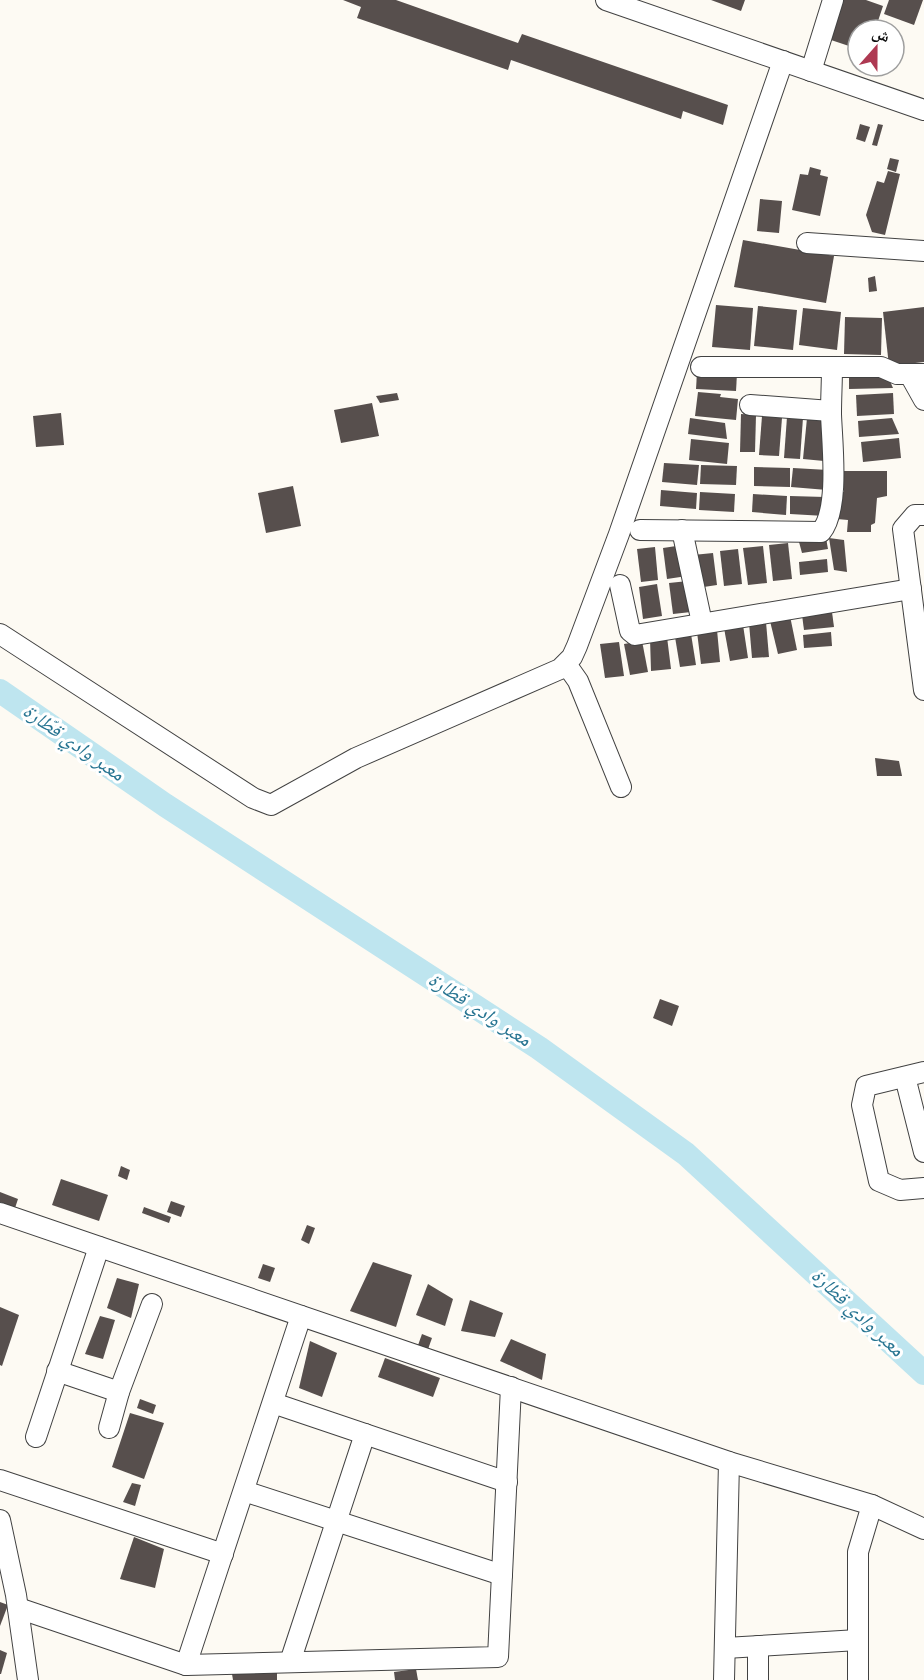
<svg xmlns="http://www.w3.org/2000/svg" width="924" height="1680" font-family="'Roboto Serif','Noto Naskh Arabic',serif">
<style>
.lines{fill:none;stroke-linecap:round;stroke-linejoin:round}
.river{stroke:#bee5ef;stroke-width:24}
.building{fill:#574f4d}
.minor-casing{stroke:#424242;stroke-width:22}
.minor{stroke:#fff;stroke-width:20}
.labels{text-anchor:middle;stroke-width:6;stroke-linejoin:round;paint-order:stroke}
.water-label{font-size:20px;font-style:italic;fill:#287592;stroke:#fff}
</style>
<rect width="100%" height="100%" fill="#fdfaf3"/>
<g class="lines">
<polyline class="river" points="0,691 165,805 539,1048 686,1154 924,1373"/>
</g>
<g class="building">
<polygon points="343,0 396,0 518,43 522,34 728,105 723,125 683,111 681,119 511,60 508,70 357,18 361,7"/>
<polygon points="711,0 745,0 741,11"/>
<polygon points="839,0 866,0 883,6 875,30 858,30 858,49 825,38"/>
<polygon points="889,0 923,0 914,25 884,14"/>
<polygon points="860,124 870,127 865,142 856,139"/>
<polygon points="878,124 883,125 877,146 872,145"/>
<polygon points="890,158 899,160 896,172 887,169"/>
<polygon points="810,167 821,170 820,175 828,177 820,216 792,210 800,174 808,175"/>
<polygon points="888,171 900,174 885,235 872,232 866,215 877,181 884,183"/>
<polygon points="760,199 782,201 779,233 757,231"/>
<polygon points="743,240 834,256 826,303 734,287"/>
<polygon points="875,276 877,291 869,292 868,278"/>
<polygon points="716,305 753,308 750,350 712,347"/>
<polygon points="758,306 797,310 793,350 754,346"/>
<polygon points="924,307 924,362 889,366 883,312"/>
<polygon points="803,308 841,312 837,350 799,345"/>
<polygon points="845,317 882,318 881,355 844,354"/>
<polygon points="697,372 737,374 736,391 696,389"/>
<polygon points="849,372 886,372 893,388 849,389"/>
<polygon points="698,392 721,394 720,397 738,399 736,420 695,416"/>
<polygon points="397,393 399,400 380,403 376,396"/>
<polygon points="893,393 894,414 857,416 856,395"/>
<polygon points="372,403 379,436 341,443 334,410"/>
<polygon points="61,413 64,445 36,447 33,416"/>
<polygon points="741,414 756,415 755,452 740,452"/>
<polygon points="762,416 782,418 779,456 759,455"/>
<polygon points="787,417 803,418 800,459 784,458"/>
<polygon points="690,418 725,423 727,439 688,434"/>
<polygon points="807,418 828,421 824,461 803,459"/>
<polygon points="892,418 899,434 859,437 858,421"/>
<polygon points="899,438 901,458 863,462 861,442"/>
<polygon points="691,439 729,443 727,464 689,460"/>
<polygon points="664,463 699,465 697,485 662,482"/>
<polygon points="701,465 737,466 736,485 700,484"/>
<polygon points="754,467 790,468 790,487 754,486"/>
<polygon points="793,468 828,470 827,490 791,487"/>
<polygon points="844,471 887,471 887,496 877,498 875,523 871,525 871,532 847,532 848,520 837,519 837,492 844,492"/>
<polygon points="293,486 301,526 266,533 258,493"/>
<polygon points="661,490 697,493 696,509 660,506"/>
<polygon points="700,492 735,494 734,512 699,510"/>
<polygon points="753,494 787,496 786,515 752,512"/>
<polygon points="790,496 825,497 825,516 790,514"/>
<polygon points="826,538 828,549 802,553 799,542"/>
<polygon points="829,538 844,540 847,572 834,570"/>
<polygon points="788,543 792,579 773,581 769,545"/>
<polygon points="683,545 687,576 667,579 663,548"/>
<polygon points="763,546 767,583 748,585 743,548"/>
<polygon points="655,547 658,580 641,582 637,549"/>
<polygon points="738,549 742,584 724,586 720,551"/>
<polygon points="713,553 717,585 697,588 693,555"/>
<polygon points="827,559 828,572 800,575 799,562"/>
<polygon points="688,581 691,612 673,614 669,583"/>
<polygon points="657,584 662,616 643,619 639,587"/>
<polygon points="832,612 834,627 804,630 802,615"/>
<polygon points="790,616 797,650 778,654 770,621"/>
<polygon points="766,622 769,657 752,658 749,623"/>
<polygon points="743,625 748,658 730,661 724,628"/>
<polygon points="717,630 720,662 701,664 697,632"/>
<polygon points="831,632 832,646 804,648 803,635"/>
<polygon points="691,634 696,665 680,667 675,637"/>
<polygon points="667,637 671,669 651,671 650,638"/>
<polygon points="642,641 648,672 630,675 624,644"/>
<polygon points="619,642 624,676 605,678 600,644"/>
<polygon points="875,758 899,761 902,776 877,776"/>
<polygon points="660,999 679,1006 672,1026 653,1018"/>
<polygon points="121,1166 130,1170 127,1180 118,1176"/>
<polygon points="61,1179 108,1195 99,1221 52,1205"/>
<polygon points="0,1192 18,1199 15,1208 0,1202"/>
<polygon points="171,1201 185,1206 181,1217 167,1212"/>
<polygon points="144,1207 171,1217 169,1223 142,1213"/>
<polygon points="307,1225 315,1228 309,1244 301,1240"/>
<polygon points="373,1262 412,1275 396,1327 350,1311"/>
<polygon points="263,1264 275,1268 270,1282 258,1278"/>
<polygon points="117,1278 139,1284 131,1318 107,1308"/>
<polygon points="428,1284 453,1299 445,1326 416,1315"/>
<polygon points="470,1300 503,1313 495,1337 461,1331"/>
<polygon points="0,1307 19,1315 2,1366 0,1365"/>
<polygon points="100,1316 115,1320 103,1359 85,1354"/>
<polygon points="422,1334 432,1338 427,1352 417,1348"/>
<polygon points="511,1339 546,1354 542,1380 500,1361"/>
<polygon points="310,1341 337,1353 322,1397 299,1388"/>
<polygon points="385,1358 440,1378 433,1397 378,1377"/>
<polygon points="140,1399 156,1405 153,1414 137,1408"/>
<polygon points="130,1413 164,1423 144,1479 112,1467"/>
<polygon points="132,1483 141,1485 135,1506 123,1502"/>
<polygon points="134,1537 164,1549 155,1588 120,1579"/>
<polygon points="0,1602 8,1605 0,1626"/>
<polygon points="0,1650 7,1653 1,1674 0,1674"/>
<polygon points="416,1669 418,1680 395,1680 394,1672"/>
<polygon points="277,1673 277,1680 233,1680 232,1674"/>
</g>
<g class="lines">
<g class="minor-casing">
<g id="minor">
<polyline points="606,0 924,110"/>
<polyline points="811,71 833,0"/>
<polyline points="807,243 924,251"/>
<polyline points="701,367 881,367 897,374 924,374"/>
<polyline points="910,375 924,400"/>
<polyline points="750,405 831,411"/>
<polyline points="924,515 915,515 903,529 924,690"/>
<path d="M640,530L821,532C840,509 832,444 831,414C831,398 832,382 832,367"/>
<polyline points="682,530 702,623"/>
<polyline points="620,585 630,631 635,635 911,589"/>
<polyline points="0,634 253,798 271,805 356,758 560,669 572,657 577,646 619,534 783,61"/>
<polyline points="566,664 578,681 621,787"/>
<polyline points="924,1072 866,1086 862,1105 879,1181 900,1190 924,1188"/>
<polyline points="905,1077 924,1152"/>
<polyline points="0,1213 729,1462 872,1505 924,1529"/>
<polyline points="57,1371 119,1392"/>
<polyline points="273,1403 507,1482"/>
<polyline points="109,1428 119,1392 152,1304"/>
<polyline points="36,1437 99,1247"/>
<polyline points="0,1480 223,1554"/>
<polyline points="244,1491 502,1575"/>
<polyline points="0,1520 16,1595 28,1680"/>
<polyline points="18,1608 186,1665 498,1657 511,1387"/>
<polyline points="758,1646 758,1680"/>
<polyline points="725,1648 858,1640"/>
<polyline points="290,1662 365,1434"/>
<polyline points="186,1665 301,1316"/>
<polyline points="724,1680 729,1462"/>
<polyline points="858,1680 858,1552 872,1505"/>
</g>
</g>
<use href="#minor" class="minor"/>
</g>
<g class="labels">
<g class="water-label">
<text transform="translate(74 742) rotate(35)" y="7">معبر وادي قطّارة</text>
<text transform="translate(480 1009) rotate(33)" y="7">معبر وادي قطّارة</text>
<text transform="translate(858 1312) rotate(43)" y="7">معبر وادي قطّارة</text>
</g>
</g>
<g transform="translate(876 48) rotate(21)"><circle r="28" fill="#ffffff" stroke="#9f9f9f" stroke-width="1.5"/>
<path d="M0-4.5L10 22L0 15L-10 22Z" fill="#ae3952"/>
<text y="-9" font-size="16" font-weight="bold" text-anchor="middle" fill="#0f0f0f">ش</text>
</g>
</svg>
